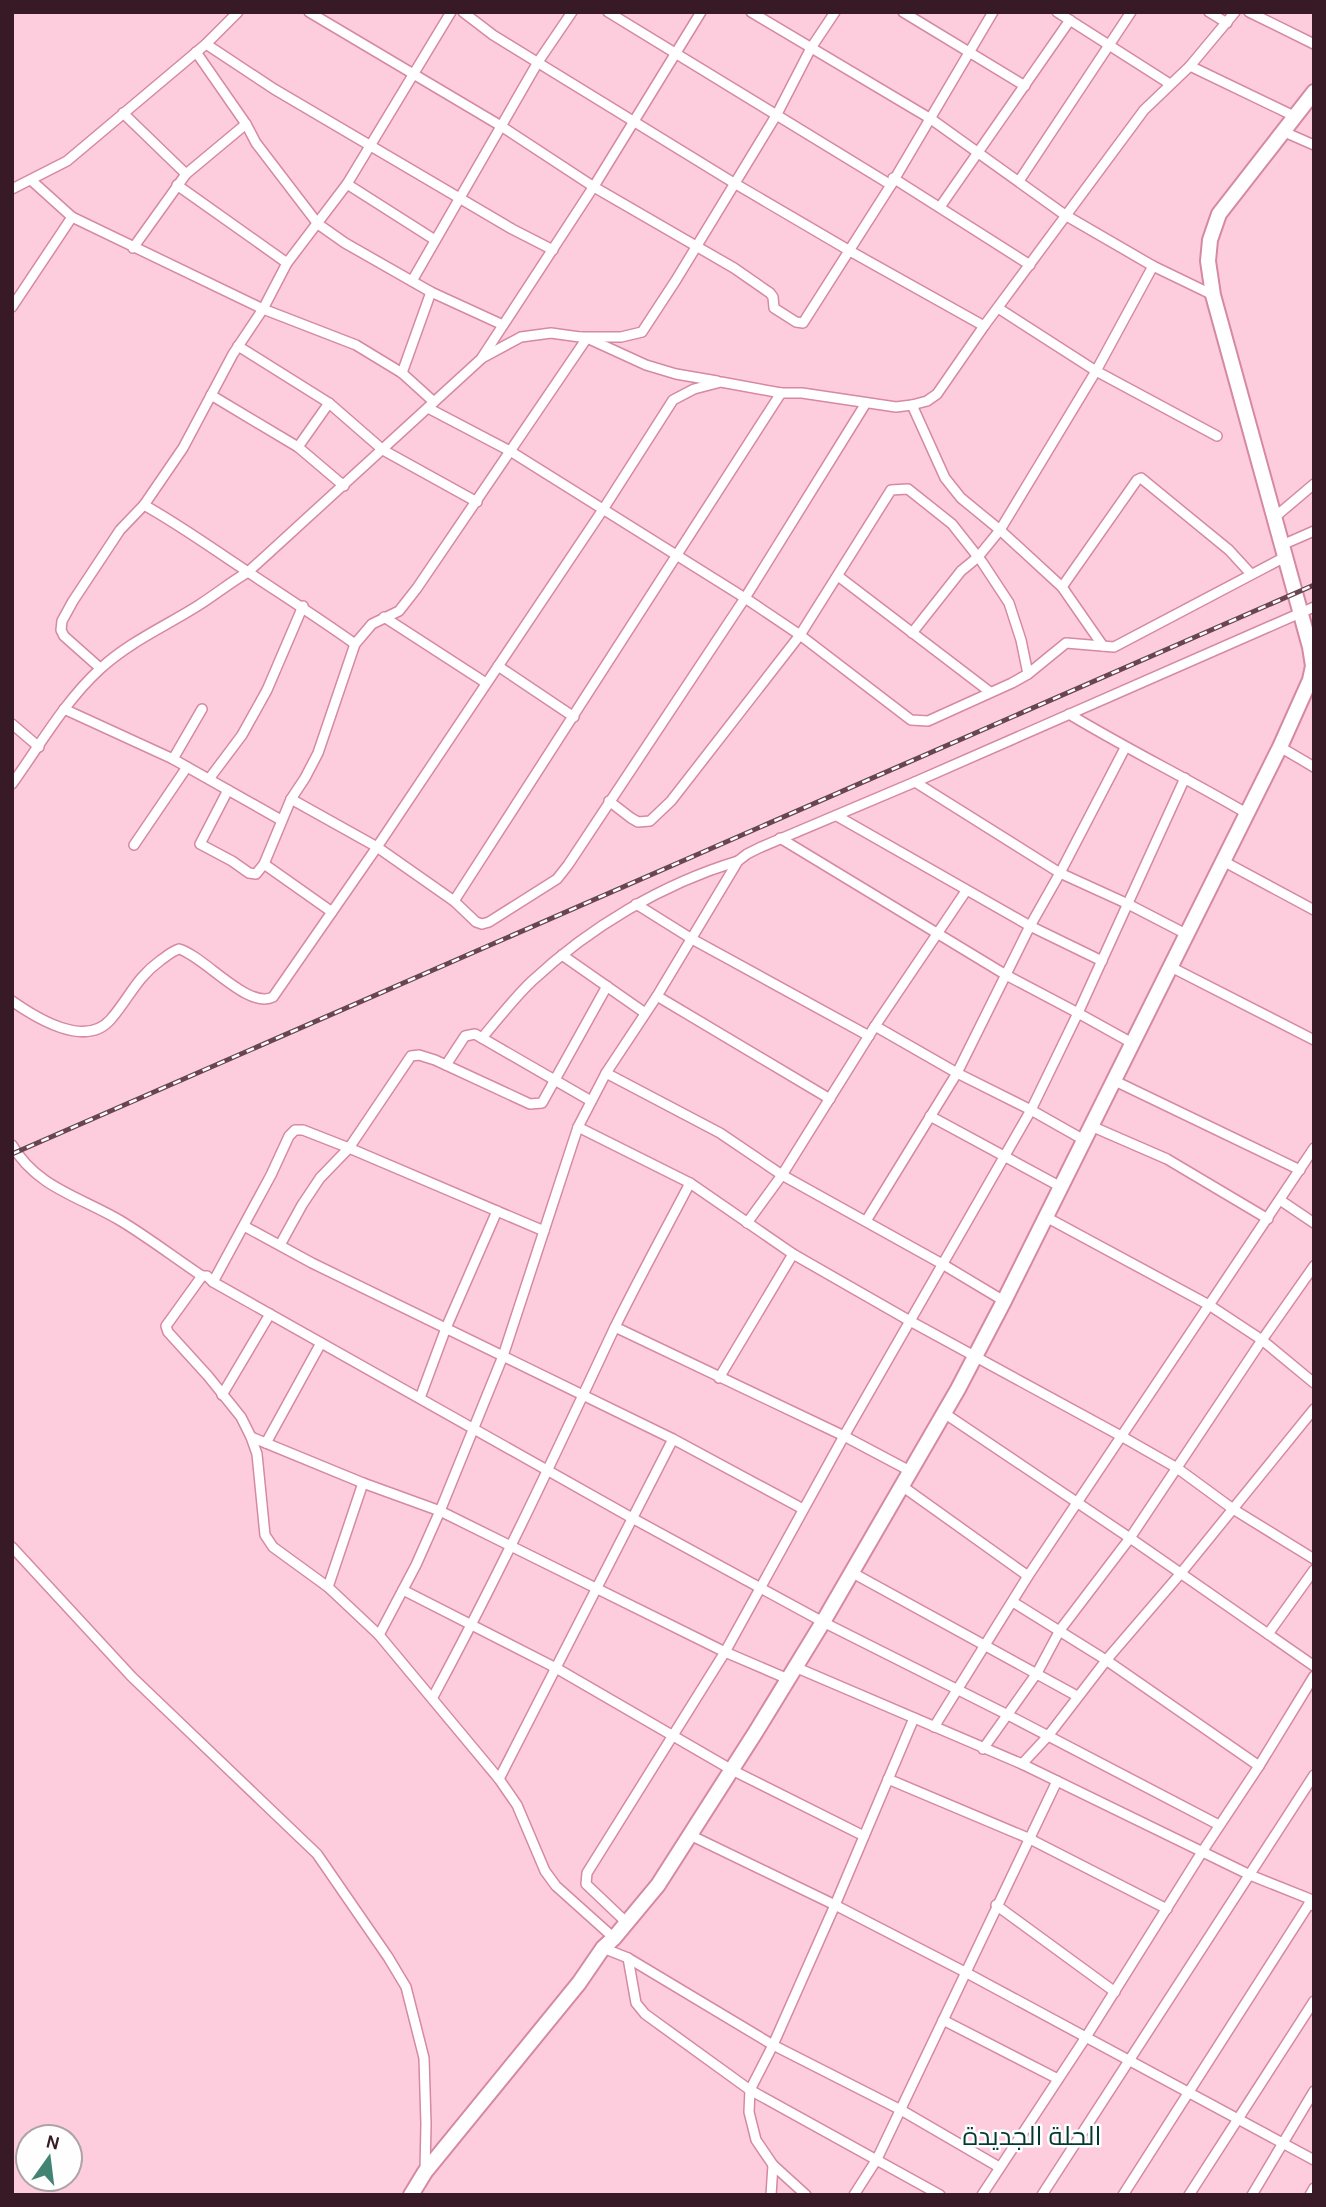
<svg xmlns="http://www.w3.org/2000/svg" width="1326" height="2207" font-family="Karla,Cairo,sans-serif">
<style>
.lines{fill:none;stroke-linecap:round;stroke-linejoin:round}
.street-casing{stroke:#d589a4;stroke-width:12}
.primary-casing{stroke:#d589a4;stroke-width:18}
.street{stroke:#fff;stroke-width:9}
.primary{stroke:#fff;stroke-width:14}
.rail-casing{stroke:#674551;stroke-width:5}
.rail{stroke:#fefefe;stroke-width:2.5;stroke-dasharray:8;stroke-linecap:butt}
.labels{text-anchor:middle;stroke-width:5;stroke-linejoin:round;paint-order:stroke}
.quarter-label{font-size:26px;fill:#003a30;stroke:#fefefe}
</style>
<rect width="100%" height="100%" fill="#fecddd"/>
<g class="lines">
<g class="street-casing">
<g id="street">
<polyline points="309,12 501,126 594,187 734,268 770,293 773,297 774,308 796,322 803,323 891,185 993,12"/>
<polyline points="463,12 493,35 734,183 850,251 984,326"/>
<polyline points="608,12 891,185"/>
<polyline points="751,12 931,119 1065,215 1153,266 1213,295"/>
<polyline points="903,12 1025,86"/>
<polyline points="1057,12 1170,84"/>
<polyline points="1209,12 1227,23"/>
<polyline points="1249,12 1314,44"/>
<polyline points="206,44 274,89 512,229 553,250"/>
<polyline points="196,52 246,124 256,143 318,224 345,243 431,292 503,325"/>
<polyline points="1190,66 1294,116"/>
<polyline points="123,113 186,174"/>
<polyline points="1282,131 1314,145"/>
<polyline points="893,178 1030,265"/>
<polyline points="31,180 72,217 263,309 356,345 402,373 434,402"/>
<polyline points="1019,181 1131,12"/>
<polyline points="347,184 435,240"/>
<polyline points="177,185 287,263"/>
<polyline points="12,189 67,161 206,44 238,12"/>
<polyline points="940,207 1070,20"/>
<polyline points="133,248 186,174 246,124"/>
<polyline points="412,281 538,62 572,12"/>
<polyline points="12,307 72,217"/>
<polyline points="998,308 1096,371 1217,436"/>
<polyline points="581,337 621,337 642,332 676,280 777,114 811,48 835,12"/>
<polyline points="238,346 329,403 383,450 477,502"/>
<polyline points="482,358 521,337 551,333 587,338 646,365 676,374 717,381"/>
<polyline points="402,373 431,292"/>
<polyline points="211,395 298,447 344,486"/>
<polyline points="912,405 945,478 961,498 1000,530 1062,587 1103,646"/>
<polyline points="428,408 510,451 745,598 800,635 911,720 928,721 1012,683 1028,674 1021,640 1009,603 982,562 952,524 908,489 891,490 800,635 671,801 650,821 638,822 631,818 609,801"/>
<polyline points="298,447 329,403"/>
<path d="M144,505C180,525 213,549 248,572C284,596 320,619 355,644"/>
<polyline points="1275,517 1314,484"/>
<polyline points="1282,545 1314,531"/>
<polyline points="838,576 990,692"/>
<polyline points="1062,587 1137,480 1141,478 1229,550 1251,574"/>
<polyline points="384,617 486,683"/>
<polyline points="912,633 961,571 978,557 1000,530 1096,371 1153,266"/>
<polyline points="498,666 574,717"/>
<polyline points="100,668 64,636 61,630 62,621 73,601 120,530 144,505 183,448 233,354 263,309 287,263 347,184 451,12"/>
<polyline points="1028,674 1066,643 1114,647 1285,557"/>
<polyline points="64,709 173,759 281,820"/>
<path d="M1069,714C1127,749 1188,779 1246,813"/>
<polyline points="12,724 39,747"/>
<polyline points="1280,747 1314,767"/>
<polyline points="173,759 202,709"/>
<polyline points="209,779 242,735 267,690 303,606"/>
<polyline points="915,782 1060,873 1128,904 1186,934"/>
<path d="M12,784C40,745 65,701 100,669C129,642 166,626 199,605C216,594 231,582 248,572L481,359L596,183L701,12"/>
<polyline points="228,790 200,844 232,861 249,873 256,874 264,864 291,799 305,778 318,753 355,644 372,624 399,611 417,588 587,338"/>
<polyline points="291,799 377,847 454,901 476,922 482,924 489,922 557,879 568,865 745,598 866,403"/>
<polyline points="837,816 1030,926 1102,961"/>
<polyline points="780,838 1006,975 1078,1013 1132,1043"/>
<polyline points="134,845 187,767"/>
<polyline points="1223,861 1314,910"/>
<polyline points="264,864 332,912"/>
<polyline points="454,901 781,393"/>
<polyline points="636,904 692,939 869,1036"/>
<polyline points="562,955 645,1013"/>
<polyline points="1169,966 1314,1040"/>
<polyline points="657,996 830,1099"/>
<path d="M12,1001C36,1018 86,1049 111,1019C130,997 136,978 161,960C167,956 172,951 179,949C204,956 248,1010 273,997L377,847L604,508L673,400L694,389L721,382L781,393H802L896,407L912,405L927,401L937,394L984,326L1144,110L1190,66L1235,12"/>
<polyline points="875,1026 957,1073 1031,1110 1084,1140"/>
<path d="M482,1038C498,1019 514,998 532,981C590,927 662,884 738,861"/>
<polyline points="446,1065 465,1036 475,1034 591,1101"/>
<polyline points="606,1073 720,1133 782,1175 944,1265 1004,1301"/>
<polyline points="1115,1081 1300,1170"/>
<polyline points="930,1116 1061,1187"/>
<polyline points="1091,1126 1167,1159 1268,1219"/>
<polyline points="578,1127 690,1183 793,1254 910,1321 1121,1436 1177,1468 1233,1509 1314,1559"/>
<path d="M12,1145C37,1188 81,1197 121,1221C149,1238 175,1258 202,1276"/>
<polyline points="1280,1200 1314,1223"/>
<polyline points="1046,1217 1209,1305 1262,1340 1314,1383"/>
<polyline points="866,1221 957,1073 1030,926 1060,873 1125,748"/>
<polyline points="747,1223 782,1175 875,1026 966,891"/>
<polyline points="244,1226 312,1263 673,1439 803,1509"/>
<polyline points="280,1245 302,1205 320,1178 349,1148 411,1056 419,1055 435,1060 530,1104 542,1103 607,986"/>
<polyline points="213,1282 271,1175 289,1136 295,1130 303,1130 349,1148 544,1231"/>
<polyline points="615,1327 844,1436 910,1471"/>
<polyline points="719,1378 793,1254"/>
<polyline points="222,1395 270,1314"/>
<polyline points="420,1398 446,1328 497,1211"/>
<polyline points="944,1413 1130,1538 1314,1666"/>
<polyline points="251,1437 363,1483 440,1511 725,1652 788,1679"/>
<polyline points="266,1443 321,1343"/>
<polyline points="902,1486 1028,1576"/>
<polyline points="12,1547 132,1677 317,1854 388,1957 406,1987 424,2058 426,2124 425,2171"/>
<polyline points="851,1572 1077,1696"/>
<polyline points="328,1587 363,1483"/>
<polyline points="403,1590 556,1668 732,1770 864,1836"/>
<polyline points="1013,1602 1106,1660 1259,1766"/>
<polyline points="1268,1634 1314,1570"/>
<polyline points="379,1635 416,1565 440,1511 503,1356 578,1127 606,1073 657,996 738,861 747,854 759,848 915,782 1314,607"/>
<polyline points="795,1667 1022,1764 1250,1875 1310,1899 1309,1904 1314,1906"/>
<path d="M433,1697C498,1577 556,1453 614,1329C638,1280 665,1231 690,1183"/>
<polyline points="934,1727 1028,1576 1314,1148"/>
<polyline points="983,1749 1037,1673 1060,1630 1130,1538 1262,1340 1314,1266"/>
<polyline points="1022,1764 1048,1736 1108,1658 1181,1573 1314,1409"/>
<polyline points="499,1779 673,1439"/>
<polyline points="888,1779 1028,1838 1167,1909"/>
<polyline points="690,1835 835,1905 965,1972 1314,2160"/>
<polyline points="996,1905 1115,1992"/>
<polyline points="627,1923 586,1884 587,1873 725,1652 844,1436 1031,1110 1078,1013 1185,778"/>
<polyline points="614,1938 556,1886 545,1871 517,1805 499,1779 379,1635 328,1587 273,1547 265,1535 257,1454 251,1437 241,1417 208,1376 168,1332 166,1326 202,1276 207,1276 213,1282 632,1518 823,1622 1008,1715 1219,1825"/>
<polyline points="603,1948 628,1958 773,2045 901,2110 999,2167"/>
<polyline points="628,1958 636,2003 645,2014 750,2090 940,2195"/>
<polyline points="943,2020 1058,2079"/>
<polyline points="771,2195 773,2165"/>
<polyline points="806,2195 773,2165 756,2140 749,2112 750,2090 773,2045 835,1905 914,1718"/>
<polyline points="854,2195 877,2159 1057,1781"/>
<polyline points="982,2195 1086,2037 1202,1852 1259,1766 1314,1676"/>
<polyline points="1042,2195 1314,1775"/>
<polyline points="1123,2195 1309,1904"/>
<polyline points="1189,2195 1314,2001"/>
<polyline points="1252,2195 1314,2091"/>
<polyline points="1310,2195 1314,2188"/>
</g>
</g>
<g class="primary-casing">
<polyline id="primary" points="411,2195 425,2172 579,1983 603,1948 614,1938 658,1885 757,1730 823,1622 958,1389 1004,1301 1280,747 1310,680 1313,666 1310,647 1213,295 1208,261 1210,240 1219,214 1314,92"/>
</g>
<use href="#street" class="street"/>
<use href="#primary" class="primary"/>
<g class="rail-casing">
<polyline id="rail" points="12,1154 1314,585"/>
</g>
<use href="#rail" class="rail"/>
</g>
<g class="labels">
<g class="quarter-label">
<text x="1032" y="2145">الحلة الجديدة</text>
</g>
</g>
<rect width="1326" height="2207" fill="none" stroke="#371a25" stroke-width="28"/>
<g transform="translate(49 2158) rotate(14)"><circle r="33" fill="#fefefe" stroke="#aea3a7" stroke-width="2"/>
<path d="M0-5L12 26L0 18L-12 26Z" fill="#428474"/>
<text y="-10" font-size="19" font-weight="bold" text-anchor="middle" fill="#371a25">N</text>
</g>
</svg>
